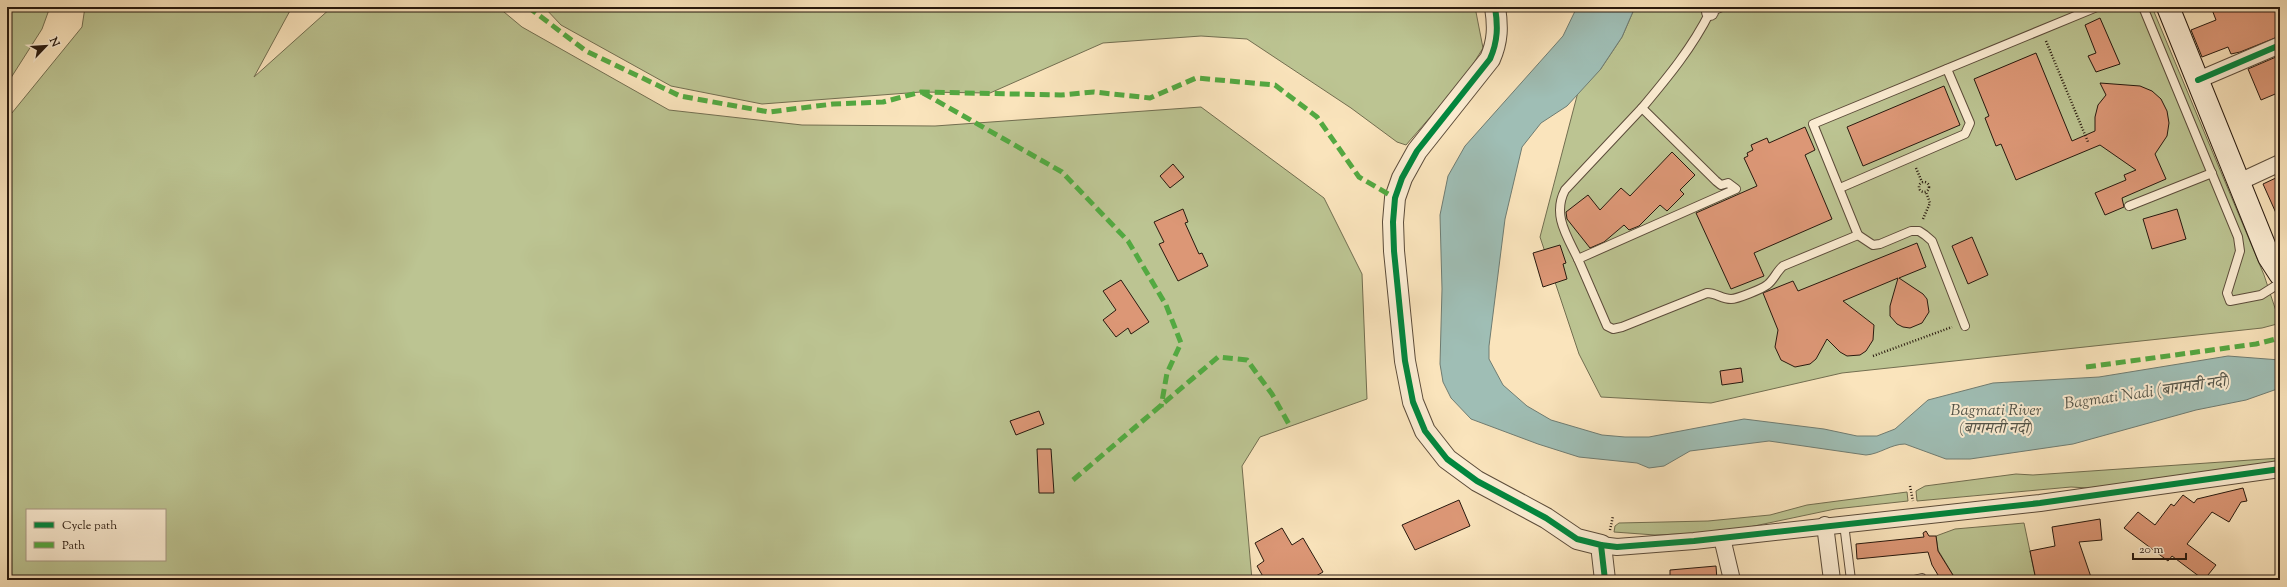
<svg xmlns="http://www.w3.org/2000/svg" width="2287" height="587" font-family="'Sorts Mill Goudy','Noto Serif Devanagari',serif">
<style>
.green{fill:#bcc492;stroke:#726e50;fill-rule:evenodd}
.water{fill:#9fbeb5;stroke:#6f7c72}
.building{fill:#dc9776;stroke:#28190e}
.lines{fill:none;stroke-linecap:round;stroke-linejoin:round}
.service-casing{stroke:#5c4c3a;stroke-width:10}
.minor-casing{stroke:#5c4c3a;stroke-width:18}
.tertiary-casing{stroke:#5c4c3a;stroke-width:22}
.secondary-casing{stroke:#28190e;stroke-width:24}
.path{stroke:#28190e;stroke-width:2.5;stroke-dasharray:1 2;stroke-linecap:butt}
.service{stroke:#fcedd3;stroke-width:8}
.minor{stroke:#fcedd3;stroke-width:16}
.tertiary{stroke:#fcedd3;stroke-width:20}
.secondary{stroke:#fcedd3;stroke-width:22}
.quiet{stroke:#53a941;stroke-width:5;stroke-dasharray:10 5;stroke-linecap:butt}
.cycleway-casing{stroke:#fcedd3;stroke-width:8}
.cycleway{stroke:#00873e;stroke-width:6}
.labels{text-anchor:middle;stroke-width:4;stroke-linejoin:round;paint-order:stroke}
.water-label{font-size:16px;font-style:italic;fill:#525348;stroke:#fcedd3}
</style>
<rect width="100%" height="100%" fill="#fae4bc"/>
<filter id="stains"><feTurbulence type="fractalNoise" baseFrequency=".005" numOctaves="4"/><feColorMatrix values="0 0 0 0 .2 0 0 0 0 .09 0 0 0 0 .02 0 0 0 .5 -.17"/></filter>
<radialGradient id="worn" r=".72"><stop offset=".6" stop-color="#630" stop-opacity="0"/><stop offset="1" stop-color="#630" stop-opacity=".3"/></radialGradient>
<g class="green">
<polygon points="7,7 50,7 42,29 7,84"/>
<path d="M85,7H292L254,77L332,7H498L522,27L669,110L802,125L935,126L1201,107L1324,198L1362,274L1367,399L1260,437L1242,466L1252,580H7V119L82,27ZM27,510H165V560H27Z"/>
<polygon points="544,7 1475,7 1483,48 1465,77 1406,145 1397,142 1351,108 1247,39 1201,36 1103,43 990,93 921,92 762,104 671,86 561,25"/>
<polygon points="1635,7 2152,7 2264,275 2277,314 2277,324 2262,328 1842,373 1711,403 1601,397 1579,354 1540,237 1578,92 1600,70 1622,37"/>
<polygon points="2280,458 2280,464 2088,488 2071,487 1917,501 1916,491 1925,486 2016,474 2033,475"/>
<polygon points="1907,492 1908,501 1835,509 1740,529 1706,533 1655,535 1614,532 1615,526 1619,523 1708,521 1770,515 1807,505"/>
<polygon points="2024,523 2036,580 1956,580 1938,550 1936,536 1955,529"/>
</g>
<path class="water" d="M1577,7H1635L1622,37L1600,70L1567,106L1541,123L1522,147L1505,219L1489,346V359L1503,385L1527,406L1551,420L1602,435L1625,437H1649L1744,419L1824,429L1857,436H1877L1895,429L1928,400L1993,383L2099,377L2228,356L2280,360V388L2246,400L2196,410L2073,444L1970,459H1946L1905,444C1891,444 1880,454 1866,455L1769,441L1690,451L1664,466L1649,468L1637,463L1579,457L1538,444L1471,419L1451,398L1443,382L1440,364L1442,289L1440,215L1448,176L1465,146L1563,36Z"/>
<g class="building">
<polygon points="2211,7 2280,7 2280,36 2240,52 2231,54 2228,47 2202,57 2191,30 2216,20"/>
<polygon points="2100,18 2120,64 2096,72 2088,56 2096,53 2085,25"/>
<polygon points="2036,53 2072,141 2095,131 2095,117 2098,105 2106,95 2100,83 2140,86 2152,91 2161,99 2167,111 2169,123 2167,136 2155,154 2166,179 2122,198 2124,207 2105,215 2095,193 2126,180 2124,175 2136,170 2100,145 2016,180 2001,144 1996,146 1985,118 1989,116 1974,79"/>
<polygon points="2276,57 2280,65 2280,92 2261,100 2248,69"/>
<polygon points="1944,86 1960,125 1863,166 1847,127"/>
<polygon points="1805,127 1815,150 1805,155 1832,219 1754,253 1764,276 1731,289 1696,213 1757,186 1744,158 1748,156 1747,153 1753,150 1751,145 1767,138 1769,143"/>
<polygon points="1672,152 1695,175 1680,190 1684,194 1667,211 1660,205 1639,226 1629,230 1624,225 1604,242 1590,248 1567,219 1566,212 1588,195 1600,210 1621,188 1630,196"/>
<polygon points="1173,164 1184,177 1170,188 1160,176"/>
<polygon points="2280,176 2280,222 2263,184"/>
<polygon points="1183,209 1188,222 1185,223 1199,254 1202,253 1208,266 1178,281 1159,244 1164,242 1154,222"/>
<polygon points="2177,209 2186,239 2152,249 2143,219"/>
<polygon points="1972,237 1988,275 1968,284 1952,246"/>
<polygon points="1917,243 1926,267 1899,278 1923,294 1927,299 1929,312 1922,323 1910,328 1903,327 1897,324 1890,316 1890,306 1898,278 1843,301 1874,325 1873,340 1866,351 1860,355 1847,356 1840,352 1827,339 1816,359 1810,364 1795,367 1781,360 1775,347 1778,330 1763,293 1793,281 1798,291"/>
<polygon points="1560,245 1566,263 1563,264 1567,279 1543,287 1533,253"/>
<polygon points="1121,280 1149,322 1131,334 1128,328 1116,337 1103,320 1116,310 1103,291"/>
<polygon points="1741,368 1743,382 1722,385 1720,371"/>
<polygon points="1039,411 1044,424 1016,435 1010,421"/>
<polygon points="1037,449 1051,449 1054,493 1039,493"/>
<polygon points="2243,488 2247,501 2241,502 2229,522 2212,512 2187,544 2216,565 2204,580 2172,556 2168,561 2124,528 2138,512 2155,525 2171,504 2174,506 2183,495 2194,503 2197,499"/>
<polygon points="1459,500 1470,526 1415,550 1402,525"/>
<polygon points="2100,519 2102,540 2079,542 2092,580 2036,580 2030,551 2055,546 2052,527"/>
<polygon points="1282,528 1292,545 1303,538 1323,572 1309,580 1265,580 1257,566 1264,561 1255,543"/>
<polygon points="1926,531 1929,536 1936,536 1938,551 1956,580 1941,580 1932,565 1928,552 1857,559 1856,544 1924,537 1923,533"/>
<polygon points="1716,566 1717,580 1670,580 1670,570"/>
</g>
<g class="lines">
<g class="service-casing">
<g id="service">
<path d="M1722,7L1710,12C1692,48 1668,77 1642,108L1716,181L1721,185L1728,183L1736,189L1578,259L1607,326L1613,329L1622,327L1707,293C1716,293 1722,299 1731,299C1737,299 1762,289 1767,285C1774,280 1776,272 1783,266L1858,235L1873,245L1880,244L1911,231H1919L1925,235L1932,241L1965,326"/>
<polyline points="2143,7 2238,237 2240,251 2227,293 2230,301 2261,295 2280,283"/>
<polyline points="1840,188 1965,134 1970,123 1947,69"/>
<polyline points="2129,206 2212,173"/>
<polyline points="1858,235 1813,124 2097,7"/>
<path d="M1578,259C1567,236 1552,215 1565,190L1642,108"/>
<polyline points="1844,524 1851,580"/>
<polyline points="1914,580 1922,578 1923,580"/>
</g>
</g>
<g class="minor-casing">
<g id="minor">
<polyline points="1710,12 1710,7"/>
<polyline points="2198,80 2280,45"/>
<polyline points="2239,182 2280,163"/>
<polyline points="1825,525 1832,580"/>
<polyline points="1722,538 1732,580"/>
<polyline points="1601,545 1617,547 1694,541 2040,503 2280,469"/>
</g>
</g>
<g class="tertiary-casing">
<path id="tertiary" d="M1495,7C1498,26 1498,41 1490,59L1417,151L1402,178L1395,198L1393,222L1394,251L1405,361L1413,402L1425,431L1447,459L1477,481L1546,518L1577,539L1601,545L1605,580"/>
</g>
<g class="secondary-casing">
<polyline id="secondary" points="2168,7 2269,257 2280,274"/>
</g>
<g class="path">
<polyline points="2046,41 2088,142"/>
<polyline points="1916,168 1922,182"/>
<circle cx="1924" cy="187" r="5"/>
<polyline points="1923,219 1930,203 1926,192"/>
<polyline points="1873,356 1952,327"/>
<polyline points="1910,486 1913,501"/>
<polyline points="1610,530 1613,516"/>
</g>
<use href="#service" class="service"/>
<use href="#minor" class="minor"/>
<use href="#tertiary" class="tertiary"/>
<use href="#secondary" class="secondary"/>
<g class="quiet">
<polyline points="528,7 586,51 680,96 769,112 833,104 883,102 921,92 1061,95 1094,92 1150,98 1196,78 1275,85 1317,117 1359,177 1395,198"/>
<polyline points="923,93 1062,172 1128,241 1166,305 1181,343 1167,373 1161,407"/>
<polyline points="2086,367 2256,344 2280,338"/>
<polyline points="1073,480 1218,357 1247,360 1272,394 1290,426"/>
</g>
<g class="cycleway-casing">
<g id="cycleway">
<path d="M1495,7C1498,26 1498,41 1490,59L1417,151L1402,178L1395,198L1393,222L1394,251L1405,361L1413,402L1425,431L1447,459L1477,481L1546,518L1577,539L1601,545L1605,580"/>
<polyline points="2198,80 2280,45"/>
<polyline points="1601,545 1617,547 1694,541 2040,503 2280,469"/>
</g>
</g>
<use href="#cycleway" class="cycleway"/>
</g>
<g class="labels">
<g class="water-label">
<text transform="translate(2147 391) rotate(-8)" y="6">Bagmati Nadi (बागमती नदी)</text>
<text x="1996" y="415">Bagmati River<tspan x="1996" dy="18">(बागमती नदी)</tspan></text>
</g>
</g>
<rect width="2287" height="587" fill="none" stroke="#fae4bc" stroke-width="24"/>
<rect x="8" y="8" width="2271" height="571" fill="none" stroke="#28190e" stroke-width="2"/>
<rect x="12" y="12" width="2263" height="563" fill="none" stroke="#28190e"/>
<rect x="26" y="509" width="140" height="52" fill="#fcedd3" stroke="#a79884"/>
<rect x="34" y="522" width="20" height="6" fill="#00873e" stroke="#a79884"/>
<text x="62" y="529" font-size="12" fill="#28190e">Cycle path</text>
<rect x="34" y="542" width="20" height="6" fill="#53a941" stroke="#a79884"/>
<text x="62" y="549" font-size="12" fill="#28190e">Path</text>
<g transform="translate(46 46) rotate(65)" stroke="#fcedd3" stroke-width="3" paint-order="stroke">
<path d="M0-3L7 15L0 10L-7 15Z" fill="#28190e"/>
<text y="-6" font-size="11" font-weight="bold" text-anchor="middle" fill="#28190e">N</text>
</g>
<path d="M2133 553v6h53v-6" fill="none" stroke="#28190e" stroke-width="2"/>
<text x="2139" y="553" font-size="12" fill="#28190e" stroke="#fcedd3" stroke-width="3" paint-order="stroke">20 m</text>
<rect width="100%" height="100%" filter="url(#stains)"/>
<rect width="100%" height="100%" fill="url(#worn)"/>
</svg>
